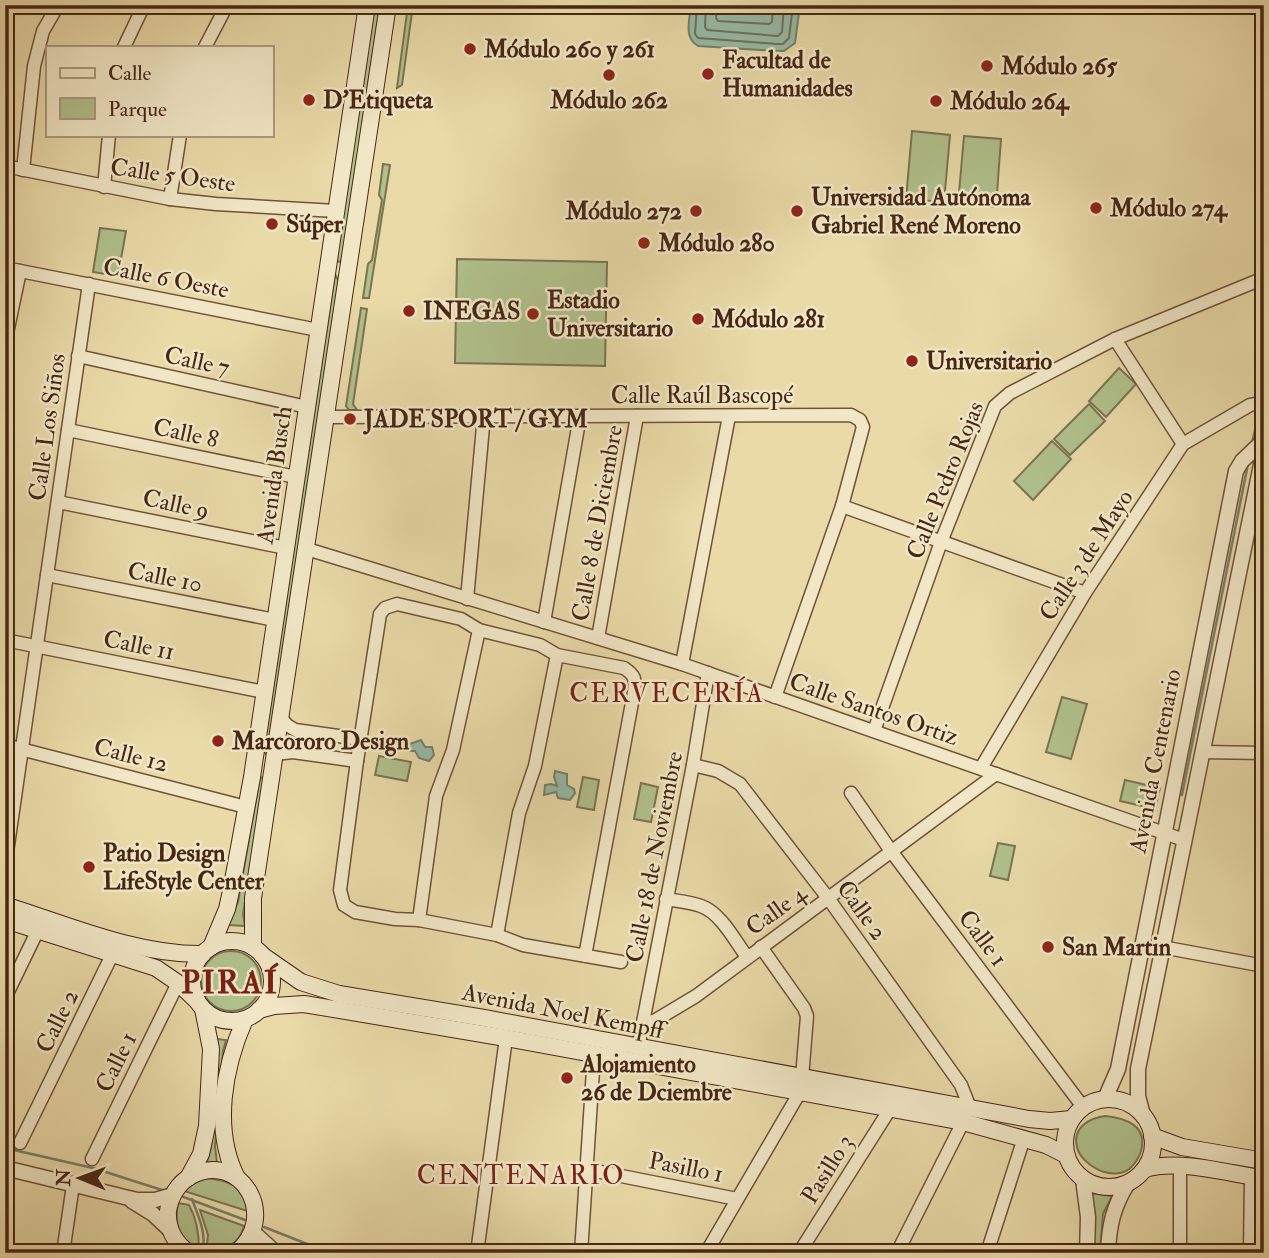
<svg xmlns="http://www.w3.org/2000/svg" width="1269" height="1258" font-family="'IM FELL Double Pica',serif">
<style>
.green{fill:#b0c18c;stroke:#7c7450;stroke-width:2}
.water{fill:#97bba7;stroke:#777f6c;stroke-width:2}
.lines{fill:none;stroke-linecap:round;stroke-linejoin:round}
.shore{stroke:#6f705e;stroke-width:2}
.stream{stroke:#777f6c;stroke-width:2.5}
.minor-casing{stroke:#705339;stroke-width:15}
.tertiary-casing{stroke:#705339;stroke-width:17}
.secondary-casing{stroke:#472614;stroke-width:18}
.minor{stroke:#f1e7c6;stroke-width:12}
.tertiary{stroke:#f1e7c6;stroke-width:14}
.secondary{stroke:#f1e7c6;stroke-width:16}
.poi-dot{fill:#8f2418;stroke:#f1e7c6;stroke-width:2.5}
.labels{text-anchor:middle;stroke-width:5;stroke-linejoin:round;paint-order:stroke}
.poi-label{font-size:24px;font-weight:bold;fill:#472614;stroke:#f1e7c6;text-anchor:start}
.street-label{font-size:24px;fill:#472614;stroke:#f1e7c6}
.neighbourhood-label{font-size:26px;letter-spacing:2px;fill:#7a1f14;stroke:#f1e7c6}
.district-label{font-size:32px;font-weight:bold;letter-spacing:2px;fill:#7a1f14;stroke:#f1e7c6}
</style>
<rect width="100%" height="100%" fill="#e9daa8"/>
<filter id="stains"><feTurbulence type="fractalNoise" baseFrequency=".00286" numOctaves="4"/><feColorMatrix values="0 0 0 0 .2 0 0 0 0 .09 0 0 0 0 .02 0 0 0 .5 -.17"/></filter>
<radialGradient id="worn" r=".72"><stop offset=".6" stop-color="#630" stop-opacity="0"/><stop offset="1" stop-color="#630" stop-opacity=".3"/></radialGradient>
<g class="green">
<polygon points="372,5 380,5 342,260 339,262 335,259"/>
<polygon points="408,5 413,5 402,85 397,88"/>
<polygon points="912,131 950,135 944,202 906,199"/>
<polygon points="964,136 1001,139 996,207 958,204"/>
<polygon points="383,164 390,165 369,298 363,298 368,264 372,260 382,200 379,195"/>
<polygon points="100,228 126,231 118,276 93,272"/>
<polygon points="457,259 607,262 605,366 455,363"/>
<polygon points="335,274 339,282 271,752 266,754 263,751"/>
<polygon points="361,308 367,309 353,404 357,410 349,410 346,406"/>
<polygon points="1119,368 1136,384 1106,417 1089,401"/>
<polygon points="1089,404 1105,421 1070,455 1054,439"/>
<polygon points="1052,441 1071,459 1033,500 1014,481"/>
<polygon points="1062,697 1087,704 1071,759 1046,752"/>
<polygon points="5,750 11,751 15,756 5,831"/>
<polygon points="379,756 411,762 407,781 375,775"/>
<polygon points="260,777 264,778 264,782 243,914 245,926 228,925 238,902"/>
<polygon points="583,777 599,780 594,810 577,807"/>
<polygon points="1125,780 1160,788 1155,809 1120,801"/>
<polygon points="641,783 658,787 651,822 634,819"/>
<polygon points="998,843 1015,846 1008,880 990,876"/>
<circle cx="231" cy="981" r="30"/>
<polygon points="217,1039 226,1040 223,1051 215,1147 217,1162 207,1162 211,1148 218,1051"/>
<path d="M1105,1116C1126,1118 1148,1126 1141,1151C1139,1157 1134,1165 1129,1169C1112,1182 1081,1165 1077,1147C1072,1127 1090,1118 1105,1116Z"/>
<path d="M202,1178C225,1179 247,1185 247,1211L184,1191L188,1185Z"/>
<polygon points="1091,1193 1112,1196 1103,1214 1100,1253 1091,1253"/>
<path d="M178,1203L189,1205C197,1219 199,1235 199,1250C179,1242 174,1223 178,1203Z"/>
<path d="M200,1210L244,1226C240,1244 223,1252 206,1252L208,1235Z"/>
</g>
<g class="water">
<path d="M691,5H800L795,43L784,51H777L698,46C683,37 690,20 691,5Z"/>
<polygon points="400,740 410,744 421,740 425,747 432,747 434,755 429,761 419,758 415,751 397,751 395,744"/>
<polygon points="555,771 567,774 567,785 574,789 575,793 570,800 558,798 556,792 544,795 545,785 551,784 557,786 554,777"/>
</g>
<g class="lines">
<g class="shore">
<polyline points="697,5 695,34 698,38 777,44 783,44 789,38 793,5"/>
<polyline points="706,5 705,27 707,30 778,36 782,32 784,5"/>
<polyline points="717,5 716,18 718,21 769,24 772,22 773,5"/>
</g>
<g class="stream">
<polyline points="1262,399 1264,388"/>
<polyline points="1252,443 1260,409"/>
<polyline points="1182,795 1248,464"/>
<polyline points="5,1148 93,1168 162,1190"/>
<polyline points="181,1196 245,1220"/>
<path d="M192,1199C198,1216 206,1231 203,1250"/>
<polyline points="264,1227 330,1253"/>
</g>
<g class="minor-casing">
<g id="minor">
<polyline points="124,47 144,5"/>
<polyline points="205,47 227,5"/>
<polyline points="5,166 170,199 216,204 336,211"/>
<polyline points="23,170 34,66 43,31 58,5"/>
<polyline points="104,187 109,135"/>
<polyline points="170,199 180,135"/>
<polyline points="5,268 318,330"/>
<polyline points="1115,339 1183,444"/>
<polyline points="5,343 20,271"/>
<polyline points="78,356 307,407"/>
<polyline points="327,417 851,415 860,420 863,427 842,506 775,697"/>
<polyline points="68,430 296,477"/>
<polyline points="58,502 286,548"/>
<polyline points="842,506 1085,593"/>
<polyline points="307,549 682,664 1184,840"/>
<polyline points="47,575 275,620"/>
<polyline points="467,599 484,416"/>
<polyline points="544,622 580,416"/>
<polyline points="598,638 637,416"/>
<polyline points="5,640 264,692"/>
<polyline points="682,664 729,416"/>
<polyline points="280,717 287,725 295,730 360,739"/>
<polyline points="874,731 941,542 995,406 1010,393 1115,339 1264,278"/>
<polyline points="5,745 246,807"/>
<polyline points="1202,752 1264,753"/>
<polyline points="275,754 293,752 357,761"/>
<polyline points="693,765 718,771 740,784 828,898 961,1085 970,1108"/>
<polyline points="981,768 1085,593 1183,444 1250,405 1264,402"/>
<polyline points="851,793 891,851 1083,1107"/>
<polyline points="5,866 89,284"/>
<path d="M666,899C677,901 690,902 701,906C721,913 735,941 747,957"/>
<polyline points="419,920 436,796 453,750 479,630"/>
<polyline points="497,935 519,813 535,766 557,655"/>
<polyline points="761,947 804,1008 807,1016 802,1078"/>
<polyline points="1162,947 1264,966"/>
<path d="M585,956L634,692C636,680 635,675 624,668L557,655L540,645L479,630L461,619L397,604L385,608L380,614L357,761L340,890L344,905L355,912L395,919L419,920L497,935L523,945L621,962"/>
<polyline points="5,998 37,932"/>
<polyline points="644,1024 656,1020 696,996 996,774"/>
<polyline points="638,1048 693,765 708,673"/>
<polyline points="20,1143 112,955"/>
<polyline points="92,1159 178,983"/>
<polyline points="1180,1166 1180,1253"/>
<polyline points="586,1169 737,1199"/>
<polyline points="63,1253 73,1185"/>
<polyline points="477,1253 506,1038"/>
<polyline points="581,1253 594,1055"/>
<polyline points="706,1253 800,1092"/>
<polyline points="799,1253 890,1109"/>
<polyline points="897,1253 963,1122"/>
<polyline points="987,1253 1024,1138"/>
<polyline points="1250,1253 1251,1177"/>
</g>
</g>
<g class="tertiary-casing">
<g id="tertiary">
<polyline points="1105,1099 1118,1069 1236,471 1242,461 1264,440"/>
<polyline points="1143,1115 1138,1096 1138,1069 1264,450"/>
<polyline points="5,1168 137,1200 155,1200 173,1195"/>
<polyline points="1083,1179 1088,1217 1087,1253"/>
<polyline points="132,1201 153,1214 171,1231"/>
<polyline points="253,1232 276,1253"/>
<path d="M1108,1253C1109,1226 1113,1207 1128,1183"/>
</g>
</g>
<g class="secondary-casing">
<g id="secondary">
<path d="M5,905C68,925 137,955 203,954"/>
<polyline points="5,920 156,968 178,983 197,1001"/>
<circle cx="232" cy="981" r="40"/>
<polyline points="211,947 227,909 231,891 252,777 367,5"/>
<polyline points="253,947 253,898 388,5"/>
<polyline points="262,955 301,982 339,994 484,1018 1029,1119 1050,1121 1072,1119"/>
<polyline points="259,1010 274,1006 304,1004 506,1038 963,1122 1046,1145 1066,1155"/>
<circle cx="1109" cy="1143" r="44"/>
<polyline points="1152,1136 1182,1147 1264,1161"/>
<path d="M1145,1169C1178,1159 1229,1173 1264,1179"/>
<polyline points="188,1178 201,1154 207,1126 211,1049 203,1009"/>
<path d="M237,1178C212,1129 224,1067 245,1019"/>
<path d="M189,1253C175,1243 167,1229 168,1211C170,1197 178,1183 191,1176C241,1150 280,1217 236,1253"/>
</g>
</g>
<use href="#minor" class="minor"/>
<use href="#tertiary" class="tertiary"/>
<use href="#secondary" class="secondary"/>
</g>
<g class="poi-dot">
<circle cx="470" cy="49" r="7"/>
<circle cx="987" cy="66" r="7"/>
<circle cx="708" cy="74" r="7"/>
<circle cx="609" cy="75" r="7"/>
<circle cx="309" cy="100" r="7"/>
<circle cx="936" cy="101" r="7"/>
<circle cx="1096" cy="208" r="7"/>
<circle cx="696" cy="211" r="7"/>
<circle cx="797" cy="211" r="7"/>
<circle cx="272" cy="224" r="7"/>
<circle cx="644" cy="243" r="7"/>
<circle cx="409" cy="311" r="7"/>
<circle cx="533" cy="314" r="7"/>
<circle cx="698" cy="319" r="7"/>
<circle cx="912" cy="361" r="7"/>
<circle cx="350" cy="419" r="7"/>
<circle cx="218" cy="741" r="7"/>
<circle cx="89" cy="867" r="7"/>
<circle cx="1048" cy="947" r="7"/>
<circle cx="567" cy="1078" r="7"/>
</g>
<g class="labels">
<g class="poi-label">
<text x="484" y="57">Módulo 260 y 261</text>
<text x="722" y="68">Facultad de<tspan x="722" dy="28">Humanidades</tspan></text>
<text x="1001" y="74">Módulo 265</text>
<text x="323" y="108">D'Etiqueta</text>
<text x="609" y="108" text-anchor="middle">Módulo 262</text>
<text x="950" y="109">Módulo 264</text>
<text x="811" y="205">Universidad Autónoma<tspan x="811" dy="28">Gabriel René Moreno</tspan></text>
<text x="1110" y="216">Módulo 274</text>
<text x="682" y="219" text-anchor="end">Módulo 272</text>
<text x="286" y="232">Súper</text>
<text x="658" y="251">Módulo 280</text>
<text x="547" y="308">Estadio<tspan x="547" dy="28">Universitario</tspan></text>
<text x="423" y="319">INEGAS</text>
<text x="712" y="327">Módulo 281</text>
<text x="926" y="369">Universitario</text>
<text x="364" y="427">JADE SPORT / GYM</text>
<text x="232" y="749">Marcororo Design</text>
<text x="103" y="861">Patio Design<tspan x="103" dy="28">LifeStyle Center</tspan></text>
<text x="1062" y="955">San Martin</text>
<text x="581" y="1072">Alojamiento<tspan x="581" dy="28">26 de Dciembre</tspan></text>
</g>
<g class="street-label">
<text transform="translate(173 175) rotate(8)" y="8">Calle 5 Oeste</text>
<text transform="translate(166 278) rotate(11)" y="8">Calle 6 Oeste</text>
<text transform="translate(197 361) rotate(12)" y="8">Calle 7</text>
<text x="702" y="403">Calle Raúl Bascopé</text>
<text transform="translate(47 427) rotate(-82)" y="8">Calle Los Siños</text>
<text transform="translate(186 433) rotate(12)" y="8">Calle 8</text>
<text transform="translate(274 475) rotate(-82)" y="8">Avenida Busch</text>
<text transform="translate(945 480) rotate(-68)" y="8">Calle Pedro Rojas</text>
<text transform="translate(176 504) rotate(12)" y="8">Calle 9</text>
<text transform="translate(597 523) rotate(-80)" y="8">Calle 8 de Diciembre</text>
<text transform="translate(1086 555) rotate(-57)" y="8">Calle 3 de Mayo</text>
<text transform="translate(165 577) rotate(11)" y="8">Calle 10</text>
<text transform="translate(139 645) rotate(11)" y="8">Calle 11</text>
<text transform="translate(874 709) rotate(19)" y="8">Calle Santos Ortiz</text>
<text transform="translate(131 755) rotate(14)" y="8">Calle 12</text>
<text transform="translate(1155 761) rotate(-79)" y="8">Avenida Centenario</text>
<text transform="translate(654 857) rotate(-79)" y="8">Calle 18 de Noviembre</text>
<text transform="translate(776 910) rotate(-36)" y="8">Calle 4</text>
<text transform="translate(862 910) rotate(54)" y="8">Calle 2</text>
<text transform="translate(983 938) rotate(53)" y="8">Calle 1</text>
<text transform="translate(563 1011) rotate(11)" y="8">Avenida Noel Kempff</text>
<text transform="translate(57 1021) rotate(-64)" y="8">Calle 2</text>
<text transform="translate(116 1062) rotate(-64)" y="8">Calle 1</text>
<text transform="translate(686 1167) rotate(11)" y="8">Pasillo 1</text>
<text transform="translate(827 1169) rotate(-58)" y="8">Pasillo 3</text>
</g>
<g class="neighbourhood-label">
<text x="667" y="702">CERVECERÍA</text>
<text x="521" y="1184">CENTENARIO</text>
</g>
<g class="district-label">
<text x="230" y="993">PIRAÍ</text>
</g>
</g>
<rect width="1269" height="1258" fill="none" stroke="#e9daa8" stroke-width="28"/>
<rect x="7" y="7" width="1255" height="1244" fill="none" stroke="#472614" stroke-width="3.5"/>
<rect x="14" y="14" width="1241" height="1230" fill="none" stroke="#472614" stroke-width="2"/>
<rect x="46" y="46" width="228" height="91" fill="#f1e7c6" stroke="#ad9a7f" stroke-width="2"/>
<rect x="60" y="68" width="35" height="10" fill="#f1e7c6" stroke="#ad9a7f" stroke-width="2"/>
<text x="108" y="80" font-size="21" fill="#472614">Calle</text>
<rect x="60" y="98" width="35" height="21" fill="#b0c18c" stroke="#ad9a7f" stroke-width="2"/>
<text x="108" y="116" font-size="21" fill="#472614">Parque</text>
<g transform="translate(80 1178) rotate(271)" stroke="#f1e7c6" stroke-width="5" paint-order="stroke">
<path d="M0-5L12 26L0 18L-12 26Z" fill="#472614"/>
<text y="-10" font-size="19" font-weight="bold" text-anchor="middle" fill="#472614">N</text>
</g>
<rect width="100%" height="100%" filter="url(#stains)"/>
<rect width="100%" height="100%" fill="url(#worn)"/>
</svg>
